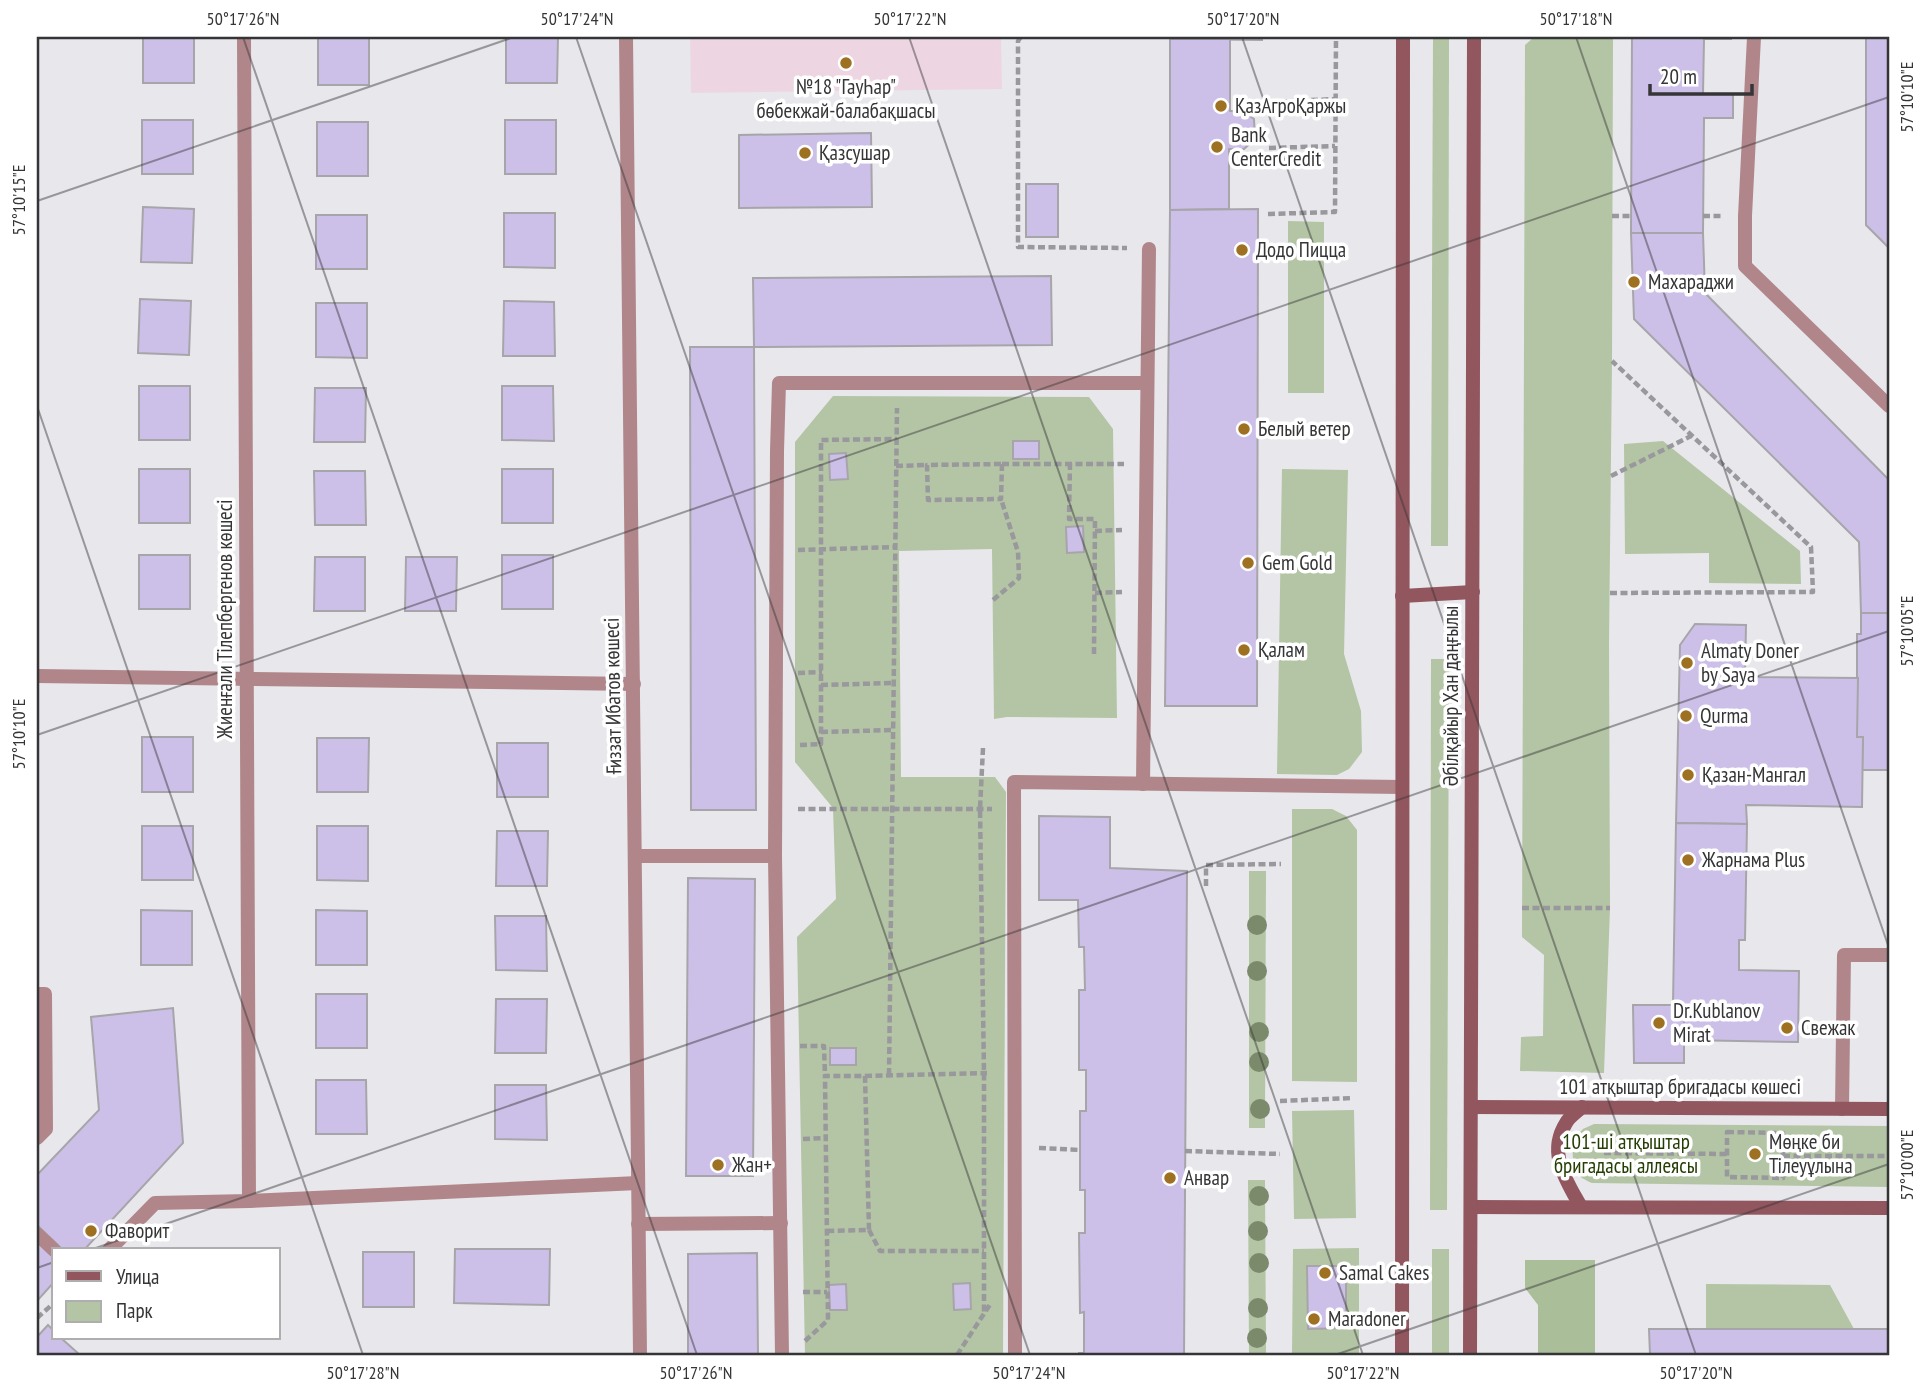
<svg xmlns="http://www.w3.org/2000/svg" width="1926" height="1392" font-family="'PT Sans Narrow',sans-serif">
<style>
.education{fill:#edd6e2}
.green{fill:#b3c5a4}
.forest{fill:#a9be99}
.building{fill:#cdc0e8;stroke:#a7a5aa;stroke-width:2}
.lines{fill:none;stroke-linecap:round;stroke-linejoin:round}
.path{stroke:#99989c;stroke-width:4.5;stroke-dasharray:7 3.5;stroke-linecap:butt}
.lane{stroke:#b0868a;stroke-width:14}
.street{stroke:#b0868a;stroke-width:14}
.secondary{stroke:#92565e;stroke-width:14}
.tree{fill:#7c8a6c}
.ticks{fill:none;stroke:#353436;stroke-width:2;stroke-opacity:0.45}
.poi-dot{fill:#9e7021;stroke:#fff;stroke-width:2.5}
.labels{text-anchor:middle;stroke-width:7;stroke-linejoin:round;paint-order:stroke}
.poi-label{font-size:21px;fill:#353436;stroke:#fff;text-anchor:start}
.street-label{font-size:21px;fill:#353436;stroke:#fff}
.park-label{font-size:21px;fill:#243e03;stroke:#fff}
.neatline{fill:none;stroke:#353436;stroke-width:2.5}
.ticks-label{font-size:18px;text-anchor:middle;fill:#353436}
</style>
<rect width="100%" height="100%" fill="#e8e7ec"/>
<polygon class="education" points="690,37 1001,37 1002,89 691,93"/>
<g class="green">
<polygon points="1433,37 1449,37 1448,546 1431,546"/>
<polygon points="1534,37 1613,37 1612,361 1609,643 1610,908 1604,1073 1520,1071 1521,1037 1543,1036 1544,955 1522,937 1525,45"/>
<polygon points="1288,221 1324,222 1324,393 1288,393"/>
<polygon points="833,396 1089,397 1113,429 1117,718 1007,717 994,719 992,549 899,551 901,777 995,777 1006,792 1003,1355 805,1355 797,937 836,899 833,808 795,762 795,442"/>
<polygon points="1663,441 1800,551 1801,584 1709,583 1709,553 1625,554 1624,444"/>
<polygon points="1282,469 1348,470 1344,654 1361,711 1362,752 1349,769 1337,775 1277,774"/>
<polygon points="1431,659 1449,659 1447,1210 1430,1210"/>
<polygon points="1292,809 1332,809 1346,816 1357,830 1357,1082 1292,1081"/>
<polygon points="1249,871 1266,871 1265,1128 1249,1128"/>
<polygon points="1354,1110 1356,1218 1294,1219 1292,1111"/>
<path d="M1594,1124L1889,1126V1187L1592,1183C1591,1183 1582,1178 1582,1178C1569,1166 1570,1141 1583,1129C1585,1128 1592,1125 1594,1124Z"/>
<polygon points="1248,1180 1265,1180 1266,1355 1249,1355"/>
<polygon points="1359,1248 1359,1355 1292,1355 1293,1249"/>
<rect x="1432" y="1249" width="17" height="106"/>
<polygon points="1706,1284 1830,1285 1854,1329 1706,1329"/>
</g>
<polygon class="forest" points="1525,1260 1595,1260 1595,1355 1538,1355 1538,1305 1525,1288"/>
<g class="building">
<rect x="143" y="37" width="51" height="46"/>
<rect x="318" y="37" width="51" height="48"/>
<polygon points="506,37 558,37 557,83 506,83"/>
<polygon points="1170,37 1262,37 1262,40 1170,39"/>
<polygon points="1632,37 1731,37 1731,39 1704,39 1703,94 1733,94 1733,118 1704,118 1703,233 1631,233"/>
<polygon points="1866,37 1889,37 1889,248 1866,225"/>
<polygon points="1170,39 1230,39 1230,111 1243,111 1254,119 1255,139 1244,149 1229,149 1229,209 1170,210"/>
<rect x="142" y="120" width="51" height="54"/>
<rect x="505" y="120" width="51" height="54"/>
<rect x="317" y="122" width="51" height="54"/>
<polygon points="871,133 872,207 739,208 739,135"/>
<rect x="1026" y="184" width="32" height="53"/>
<polygon points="143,207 194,209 192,263 141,262"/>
<polygon points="1258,209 1257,706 1165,706 1170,210"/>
<polygon points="504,213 555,213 555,268 504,267"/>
<rect x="316" y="215" width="51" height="54"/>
<polygon points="1631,233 1703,233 1705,293 1889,480 1889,613 1861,613 1859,542 1634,319"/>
<polygon points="1051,276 1052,345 754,347 753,278"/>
<polygon points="140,299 191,301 189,355 138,353"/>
<polygon points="504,301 554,302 555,356 503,356"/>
<polygon points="316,303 367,303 367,358 316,357"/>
<polygon points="690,347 754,347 756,810 691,810"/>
<rect x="139" y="386" width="51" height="54"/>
<polygon points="502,386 553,386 554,441 502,440"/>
<polygon points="315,388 366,388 365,442 314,442"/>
<rect x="1013" y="441" width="26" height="18"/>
<polygon points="846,453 848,479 830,480 829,454"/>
<rect x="139" y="469" width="51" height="54"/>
<rect x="502" y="469" width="51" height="54"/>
<polygon points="314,471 365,471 366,525 315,525"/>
<polygon points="1083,526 1084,552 1067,553 1066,527"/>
<rect x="139" y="555" width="51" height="54"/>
<rect x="502" y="555" width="51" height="54"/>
<polygon points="315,557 365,557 365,611 314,611"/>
<polygon points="406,557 457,557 456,611 405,611"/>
<polygon points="1861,613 1889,613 1889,770 1862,770 1863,737 1857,737 1857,634 1861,634"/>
<polygon points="1695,624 1746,625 1745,677 1858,678 1857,737 1863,737 1862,807 1746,805 1747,824 1676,823 1680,645"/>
<rect x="142" y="737" width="51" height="55"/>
<polygon points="317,738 369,738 368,792 317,792"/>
<rect x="497" y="743" width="51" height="54"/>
<polygon points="1039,816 1110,817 1110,868 1187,871 1184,1355 1079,1355 1079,1353 1084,1353 1084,1312 1080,1313 1079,1233 1085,1233 1085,1190 1080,1190 1080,1111 1086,1111 1086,1070 1079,1070 1079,990 1085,990 1084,947 1079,947 1078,900 1039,900"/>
<polygon points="1676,823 1747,824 1745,940 1739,940 1739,970 1799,971 1798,1042 1684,1040 1684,1005 1673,1004"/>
<rect x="142" y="826" width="51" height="54"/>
<polygon points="317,826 368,826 368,881 317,880"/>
<polygon points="497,831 548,831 547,886 496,886"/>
<polygon points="688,878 755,879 753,1176 686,1176"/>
<polygon points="141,910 192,911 192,965 141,965"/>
<polygon points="316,910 367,911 367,965 316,965"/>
<polygon points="495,916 546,916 547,971 496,970"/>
<rect x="316" y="994" width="51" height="54"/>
<polygon points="496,999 547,999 546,1053 495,1053"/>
<polygon points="1633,1005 1684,1005 1684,1063 1634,1063"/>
<polygon points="173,1008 183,1143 84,1250 63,1250 37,1225 37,1175 99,1110 91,1017"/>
<rect x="830" y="1048" width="26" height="17"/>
<polygon points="316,1080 366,1080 367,1134 316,1134"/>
<polygon points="495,1085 546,1085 547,1140 495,1139"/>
<polygon points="37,1241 54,1258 54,1282 37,1301"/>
<polygon points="455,1249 550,1249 549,1305 454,1303"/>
<rect x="363" y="1252" width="51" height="55"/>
<polygon points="757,1253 758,1355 688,1355 688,1254"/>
<polygon points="1307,1266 1346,1266 1346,1328 1308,1329"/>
<polygon points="970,1283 971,1309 954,1310 953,1284"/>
<polygon points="846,1284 847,1310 830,1310 829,1285"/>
<polygon points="48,1325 54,1331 54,1338 61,1338 80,1355 37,1355 37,1337"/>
<polygon points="1649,1329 1889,1329 1889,1355 1650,1355"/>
</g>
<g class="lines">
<g class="path">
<polyline points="1021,37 1018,41 1018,247 1127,248"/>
<polyline points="1269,102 1336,99"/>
<polyline points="1269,148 1335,146"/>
<polyline points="1268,214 1335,212 1336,37"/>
<polyline points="1612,216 1631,216"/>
<polyline points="1703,216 1723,216"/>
<polyline points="1070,463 1069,519 1095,519 1094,654"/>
<polygon points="1002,464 1001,499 928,500 927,465"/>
<polyline points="1002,464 1124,464"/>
<polyline points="896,466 927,465"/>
<polyline points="1611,476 1691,436"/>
<polyline points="1095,531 1122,530"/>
<polyline points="798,550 895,547"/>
<polyline points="1095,593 1122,592"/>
<polyline points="1610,593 1813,592 1811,547 1612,361"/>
<polyline points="993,600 1019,578 1018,552 1001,499"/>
<polyline points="798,673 822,672"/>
<polyline points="821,685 894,683"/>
<polyline points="821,732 893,730"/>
<polyline points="800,745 821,744 821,440 897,439"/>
<polyline points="983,748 980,809 984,1073 984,1313"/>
<polyline points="798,809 992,809"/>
<polyline points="1206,886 1206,865 1281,864"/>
<polyline points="1522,908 1610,908"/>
<polyline points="800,1046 824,1046 825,1076"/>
<polyline points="889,1075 897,408"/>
<polyline points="865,1076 987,1073"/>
<polyline points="1280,1101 1353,1098"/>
<polygon points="1727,1132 1783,1133 1783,1178 1727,1177"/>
<polyline points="803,1139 826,1138"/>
<polyline points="1039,1148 1080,1150"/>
<polyline points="1185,1151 1280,1154"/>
<polyline points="1604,1153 1727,1154"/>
<polyline points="1783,1156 1889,1156"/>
<polyline points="869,1230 880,1251 984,1251"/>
<polyline points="803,1292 827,1292"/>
<polyline points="37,1318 54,1303"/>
<polyline points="805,1341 828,1320 825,1076 865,1076 869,1230 827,1231"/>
<polyline points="957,1355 991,1303"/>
</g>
<g class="lane">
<polyline points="1754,37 1745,216 1745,266 1889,406"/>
<polyline points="1143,784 1149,249"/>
<polyline points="635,856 775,856 782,1355"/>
<polyline points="775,856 777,451 779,383 1147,383"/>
<polyline points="37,994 45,994 46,1129 37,1138"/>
<polyline points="1842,1109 1844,955 1889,955"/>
<polyline points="638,1224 781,1223"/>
<polyline points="37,1234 54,1250"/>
<polyline points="109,1250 155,1203 249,1201 638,1183"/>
<polyline points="1015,1355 1014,782 1402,787"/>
</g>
<g class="street">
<polyline points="244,37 249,1201"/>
<polyline points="626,37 640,1355"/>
<polyline points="37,676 634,684"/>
</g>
<g class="secondary">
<polyline points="1402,596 1473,592"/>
<polyline points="1471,1107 1889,1109"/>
<polyline points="1471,1207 1889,1208"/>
<path d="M1581,1207C1566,1180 1547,1153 1566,1123C1569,1117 1577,1112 1582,1107"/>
<polyline points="1402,1355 1403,37"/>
<polyline points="1470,1355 1474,37"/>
</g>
</g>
<g class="tree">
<circle cx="1257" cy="925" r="10"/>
<circle cx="1257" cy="971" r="10"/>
<circle cx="1259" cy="1032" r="10"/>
<circle cx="1259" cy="1062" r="10"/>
<circle cx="1260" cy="1109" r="10"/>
<circle cx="1259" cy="1196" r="10"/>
<circle cx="1258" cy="1231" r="10"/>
<circle cx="1259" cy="1263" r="10"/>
<circle cx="1258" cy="1308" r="10"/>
<circle cx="1257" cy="1338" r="10"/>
</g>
<path class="ticks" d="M243,37L697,1355M576,37L1030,1355M909,37L1363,1355M1242,37L1696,1355M1576,37L1889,948M37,201L514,37M37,406L363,1355M37,735L1889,97M90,1250L1889,631M37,1268L54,1262M1335,1355L1889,1164"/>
<g class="poi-dot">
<circle cx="846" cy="63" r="7"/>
<circle cx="1221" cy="106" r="7"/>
<circle cx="1217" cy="147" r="7"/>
<circle cx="805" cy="153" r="7"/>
<circle cx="1242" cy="250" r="7"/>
<circle cx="1634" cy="282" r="7"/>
<circle cx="1244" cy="429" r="7"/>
<circle cx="1248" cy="563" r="7"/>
<circle cx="1244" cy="650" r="7"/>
<circle cx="1687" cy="663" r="7"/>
<circle cx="1686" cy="716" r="7"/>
<circle cx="1688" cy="775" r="7"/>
<circle cx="1688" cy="860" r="7"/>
<circle cx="1659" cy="1023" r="7"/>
<circle cx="1787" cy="1028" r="7"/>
<circle cx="1755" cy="1154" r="7"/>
<circle cx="718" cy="1165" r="7"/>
<circle cx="1170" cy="1178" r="7"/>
<circle cx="91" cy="1231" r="7"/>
<circle cx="1325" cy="1273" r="7"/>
<circle cx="1314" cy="1319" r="7"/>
</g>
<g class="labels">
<g class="poi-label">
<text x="846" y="94" text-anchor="middle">№18 "ГауҺар"<tspan x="846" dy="24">бөбекжай-балабақшасы</tspan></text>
<text x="1235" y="113">ҚазАгроҚаржы</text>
<text x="1231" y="142">Bank<tspan x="1231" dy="24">CenterCredit</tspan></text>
<text x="819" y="160">Қазсушар</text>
<text x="1256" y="257">Додо Пицца</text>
<text x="1648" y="289">Махараджи</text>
<text x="1258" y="436">Белый ветер</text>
<text x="1262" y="570">Gem Gold</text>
<text x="1258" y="657">Қалам</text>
<text x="1701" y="658">Almaty Doner<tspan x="1701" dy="24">by Saya</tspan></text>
<text x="1700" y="723">Qurma</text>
<text x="1702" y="782">Қазан-Мангал</text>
<text x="1702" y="867">Жарнама Plus</text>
<text x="1673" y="1018">Dr.Kublanov<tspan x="1673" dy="24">Mirat</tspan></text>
<text x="1801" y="1035">Свежак</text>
<text x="1769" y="1149">Мөңке би<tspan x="1769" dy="24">Тілеуұлына</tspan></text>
<text x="732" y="1172">Жан+</text>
<text x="1184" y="1185">Анвар</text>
<text x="105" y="1238">Фаворит</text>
<text x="1339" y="1280">Samal Cakes</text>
<text x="1328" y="1326">Maradoner</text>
</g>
<g class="street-label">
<text transform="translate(225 619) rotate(-90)" y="7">Жиенғали Тілепбергенов көшесі</text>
<text transform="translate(613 696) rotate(-91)" y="7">Ғиззат Ибатов көшесі</text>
<text transform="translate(1451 696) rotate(-90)" y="7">Әбілқайыр Хан даңғылы</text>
<text x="1680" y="1094">101 атқыштар бригадасы көшесі</text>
</g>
<g class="park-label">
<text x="1626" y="1149">101-ші атқыштар<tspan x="1626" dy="24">бригадасы аллеясы</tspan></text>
</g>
</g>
<rect width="1926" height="1392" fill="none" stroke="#ffffff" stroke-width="77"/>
<rect x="52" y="1248" width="228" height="91" fill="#ffffff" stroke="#aeaeaf" stroke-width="2"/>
<rect x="66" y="1271" width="35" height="10" fill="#92565e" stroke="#aeaeaf" stroke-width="2"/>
<text x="116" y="1284" font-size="21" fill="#353436">Улица</text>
<rect x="66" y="1301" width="35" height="21" fill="#b3c5a4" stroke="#aeaeaf" stroke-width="2"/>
<text x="116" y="1318" font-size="21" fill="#353436">Парк</text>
<path d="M1650 84v10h102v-10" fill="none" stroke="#353436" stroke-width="3.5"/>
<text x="1660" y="84" font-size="21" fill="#353436" stroke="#ffffff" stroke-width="5" paint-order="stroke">20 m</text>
<rect x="38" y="38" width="1850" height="1316" class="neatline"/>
<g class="ticks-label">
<text x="243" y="25">50°17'26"N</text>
<text x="577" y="25">50°17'24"N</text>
<text x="910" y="25">50°17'22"N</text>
<text x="1243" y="25">50°17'20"N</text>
<text x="1576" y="25">50°17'18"N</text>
<text transform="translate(1907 97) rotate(-90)" y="6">57°10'10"E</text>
<text transform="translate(19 200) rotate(-90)" y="6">57°10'15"E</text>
<text transform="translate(1907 631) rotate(-90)" y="6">57°10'05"E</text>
<text transform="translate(19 734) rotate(-90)" y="6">57°10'10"E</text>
<text transform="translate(1907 1165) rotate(-90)" y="6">57°10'00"E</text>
<text x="363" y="1379">50°17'28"N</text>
<text x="696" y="1379">50°17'26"N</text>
<text x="1029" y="1379">50°17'24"N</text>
<text x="1363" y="1379">50°17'22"N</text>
<text x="1696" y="1379">50°17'20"N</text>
</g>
</svg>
